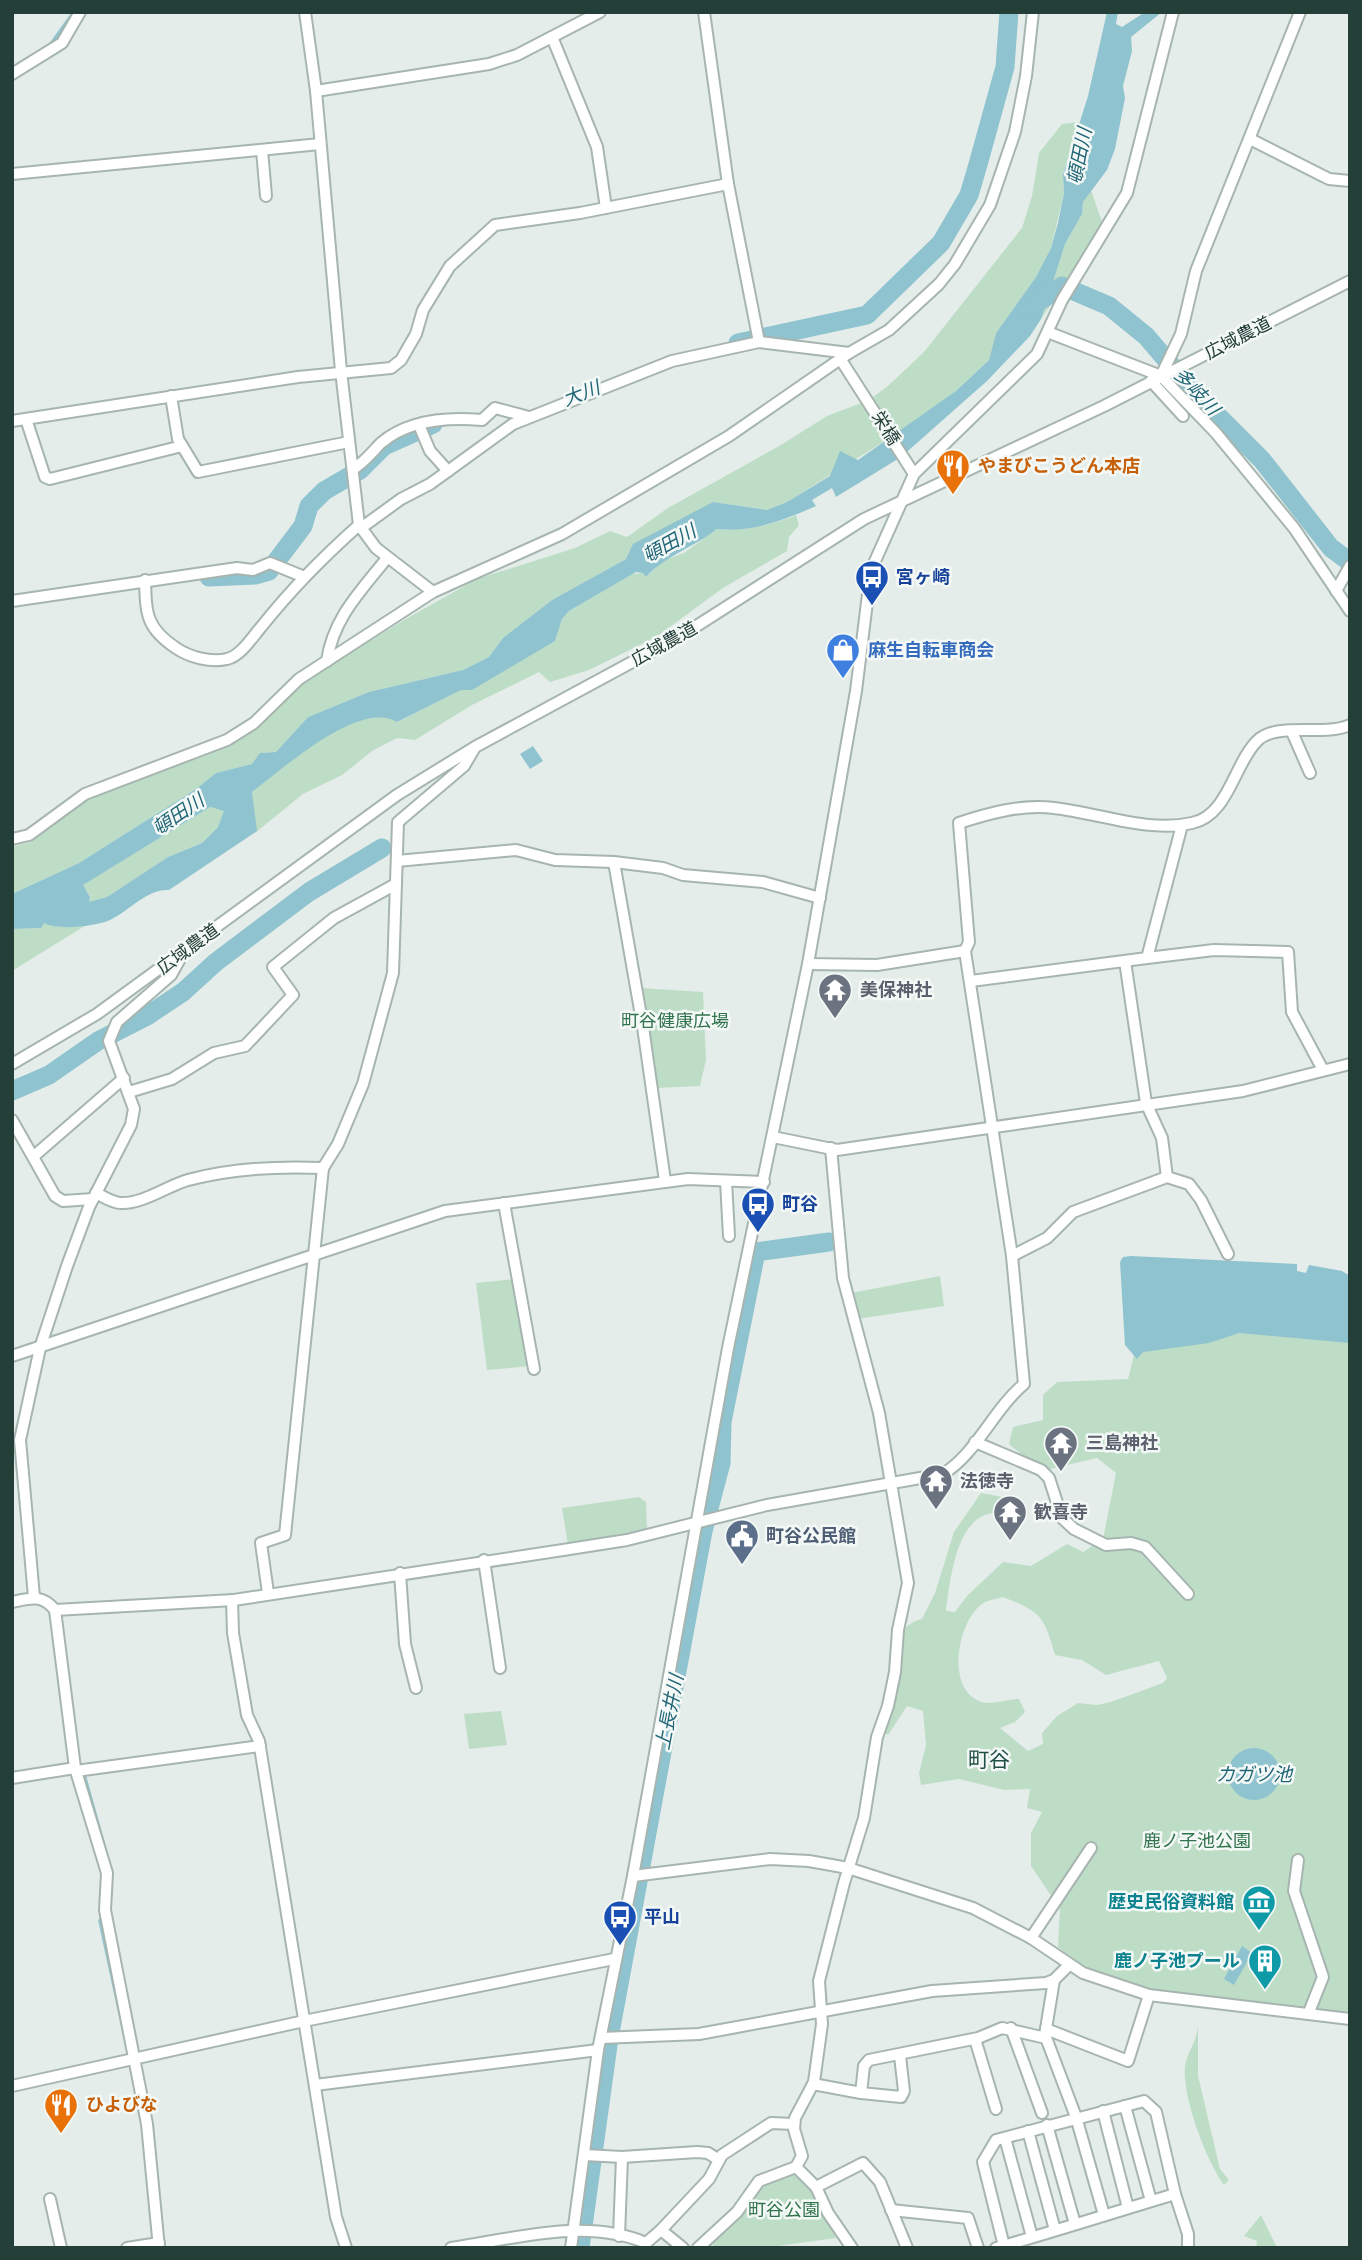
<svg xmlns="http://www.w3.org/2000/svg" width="1362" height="2260" font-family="Signika,'Noto Sans JP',sans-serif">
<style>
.green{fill:#beddc7;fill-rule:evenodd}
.water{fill:#8fc3cf;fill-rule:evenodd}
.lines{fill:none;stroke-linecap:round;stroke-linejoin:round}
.stream{stroke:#8fc3cf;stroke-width:3.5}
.river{stroke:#8fc3cf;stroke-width:19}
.minor-casing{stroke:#a7b5b0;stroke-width:14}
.minor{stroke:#fff;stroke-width:10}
.labels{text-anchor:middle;stroke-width:5;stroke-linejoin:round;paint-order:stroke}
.street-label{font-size:18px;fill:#243e38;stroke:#f4f9f7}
.food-label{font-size:18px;font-weight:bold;fill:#c56008;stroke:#f4f9f7;text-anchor:start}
.transit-label{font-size:18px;font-weight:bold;fill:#164399;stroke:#f4f9f7;text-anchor:start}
.shop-label{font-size:18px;font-weight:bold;fill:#366cbe;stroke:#f4f9f7;text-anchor:start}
.worship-label{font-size:18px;font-weight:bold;fill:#5b616d;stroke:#f4f9f7;text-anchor:start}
.park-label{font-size:18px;fill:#30734c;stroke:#f4f9f7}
.service-label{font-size:18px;font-weight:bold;fill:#4e5e75;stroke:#f4f9f7;text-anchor:start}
.culture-label{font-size:18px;font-weight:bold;fill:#0d838f;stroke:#f4f9f7;text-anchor:end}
.water-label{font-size:19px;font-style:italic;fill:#216677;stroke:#f4f9f7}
.quarter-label{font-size:21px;fill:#214f45;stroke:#f4f9f7}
</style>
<rect width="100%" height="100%" fill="#e4ede9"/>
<g class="green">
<polygon points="1079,122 1063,175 1064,193 1051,248 1036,277 996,333 989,360 956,391 920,419 787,502 767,510 713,502 626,559 552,600 503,638 489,657 463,670 369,692 308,717 276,752 261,753 252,764 216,773 196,789 79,863 12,894 12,847 31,842 88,798 210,754 247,734 301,684 404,620 477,579 575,548 610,531 627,537 668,508 781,445 827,416 869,400 888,386 924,352 1022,228 1032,196 1039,153 1062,124"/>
<polygon points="1091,190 1102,222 1093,242 1039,322 1065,244 1082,214 1083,202"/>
<path d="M796,515L799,525L789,537L787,551L723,588L656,637L589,670L550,682L539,672L472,705L415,740L397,738L372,751L342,775L303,794L255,833L252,792C283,768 359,699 398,722L555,641L562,619L569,611L632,574L643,573L646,577L664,560L684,553L717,529C742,532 773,525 796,515Z"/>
<polygon points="210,807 225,811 218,827 202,843 168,857 107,897 88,903 90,896 82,885"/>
<polygon points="44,923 71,927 88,924 12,971 12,929 40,928"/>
<polygon points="640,988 703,992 706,1060 700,1086 656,1088"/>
<polygon points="940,1276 944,1306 857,1319 851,1293"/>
<polygon points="516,1279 531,1366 487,1370 476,1283"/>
<path d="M1242,1321L1350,1332V2014L1149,1990L1089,1970L1058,1947L1060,1909L1031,1866V1833L1042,1812L1027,1808L1030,1789L1004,1790L959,1779L921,1785L919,1773L926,1745L923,1711L907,1706L888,1735L879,1730C884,1720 891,1710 894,1700C904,1672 885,1627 922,1619L935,1593L954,1532L981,1493L1019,1500L1025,1513C1014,1514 1002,1512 992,1513C955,1519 950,1582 946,1611L955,1612L967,1596L1003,1562L1031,1566L1067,1544L1083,1552L1103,1539L1116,1473L1097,1458L1050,1469L1026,1458L1009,1444L1013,1427L1043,1420V1395L1057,1382L1128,1379L1139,1335ZM1003,1597C1041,1612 1044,1616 1055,1655L1082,1660L1106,1675L1159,1661L1167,1678L1163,1683L1111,1702L1097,1705L1078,1703L1057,1716L1042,1733L1043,1744L1028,1751L1000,1728L1015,1722L1025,1712L1019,1699C1008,1699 991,1705 982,1702C945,1691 957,1622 982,1604C987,1600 997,1599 1003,1597Z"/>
<polygon points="639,1497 646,1502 647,1530 568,1545 562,1508"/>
<polygon points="501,1711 507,1745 469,1749 464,1714"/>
<path d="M1198,2026V2076L1220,2169L1229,2180L1224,2185C1206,2161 1182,2096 1185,2067C1187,2052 1196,2044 1198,2026Z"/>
<polygon points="795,2170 811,2187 836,2238 763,2248 716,2248 709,2241 765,2181"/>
<polygon points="1261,2215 1277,2248 1256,2248 1257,2241 1244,2236"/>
</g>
<g class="water">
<path d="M1107,12H1118L1116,24L1122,27L1145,12H1162L1131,37L1132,51L1123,86L1125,98L1115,149L1107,170L1083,202L1082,214L1065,244L1041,319L1030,336L987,381L901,457L836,497L832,488L812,500L816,506C784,520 752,533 717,529C696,546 665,556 646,577L643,573L636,572L569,611L562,619L555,641L472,690H461L397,722C359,699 283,769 252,792L257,831L169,890C148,888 129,911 110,920C96,926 58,931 44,923L41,928L12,929V894L79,863L196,789L216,773L252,764L260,753L276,752L308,717L369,692L463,670L489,657L503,638L552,600L626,559L633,544L713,502L767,510L787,502L830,476L840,451L858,460L956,391L989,360L996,333L1036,277L1051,248L1058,223L1064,193L1063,175L1088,96ZM210,807L224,811L218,827L202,843L168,857L107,897L89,902L90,897L83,885Z"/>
<polygon points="533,746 543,761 530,769 520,754"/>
<polygon points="1131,1256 1297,1264 1297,1271 1306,1273 1309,1265 1342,1271 1350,1276 1350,1343 1239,1333 1209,1343 1143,1352 1137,1359 1125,1345 1120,1262 1123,1257"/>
<circle cx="1254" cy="1774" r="26"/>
<polygon points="1242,1946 1252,1953 1234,1985 1224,1979"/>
</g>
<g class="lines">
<g class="stream">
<polyline points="51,44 74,12"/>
<polyline points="85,1778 106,1853"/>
<polyline points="109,1908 111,1892"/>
<polyline points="102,1917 100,1921 124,2032"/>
</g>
<g class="river">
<polyline points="1028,309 1062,286 1109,306 1146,336 1193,391 1262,460 1331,548 1350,562"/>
<polyline points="738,343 867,315 941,243 969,195 977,168 1005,67 1009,12"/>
<polyline points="209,577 255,575 269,571 303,526 309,506 324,491 360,470 384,446 433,424"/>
<polyline points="12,1091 49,1075 98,1041 147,1016 183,992 216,962 309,892 382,848"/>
<polyline points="580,2248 609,2038 703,1531 721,1463 722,1422 756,1252 829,1242"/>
</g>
<g class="minor-casing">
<g id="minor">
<polyline points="305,12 316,91 341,371 359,525 376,548 433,592"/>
<polyline points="704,12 728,184 759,342"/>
<polyline points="552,37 597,147 606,208"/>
<polyline points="12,74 62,43 80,12"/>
<polyline points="316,91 489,64 517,55 600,12"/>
<polyline points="1250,139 1329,179 1350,181"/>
<polyline points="262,150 266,196"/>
<polyline points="12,174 320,144"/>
<polyline points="1050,333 1161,376 1216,433 1294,528 1350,611"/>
<polyline points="841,360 914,474"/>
<polyline points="1161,376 1181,334 1196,271 1300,12"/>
<polyline points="1151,381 1183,416"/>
<polyline points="171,396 178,439 198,472 349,442"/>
<polyline points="26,419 45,477 50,479 182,446"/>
<polyline points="12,421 298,377 391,368 401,360 416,334 423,310 450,266 495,225 580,213 728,184"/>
<polyline points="419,425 430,451 448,471"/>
<path d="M353,469C364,463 372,452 381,443C409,419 448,417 482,420L495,408L529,417"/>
<polyline points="361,528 401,499 430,484 513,424 672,361 759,342 849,353"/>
<path d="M145,580C146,614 146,628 176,648C189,657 211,663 227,659C241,656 253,636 262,626C293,587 322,558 359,525"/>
<polyline points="1336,591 1350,566"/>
<polyline points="12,601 237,568 253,570 270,563 302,576"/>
<path d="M327,661C333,618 361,591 387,558"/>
<polyline points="1292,732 1310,773"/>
<polyline points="12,839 29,835 85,794 227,740 254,723 299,679 433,592 562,534 729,436 849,353 889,330 939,284 955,264 990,205 1015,132 1026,76 1033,12"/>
<polyline points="397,861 516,850 555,860 614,862 663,868 683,875 763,882 820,898"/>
<polyline points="614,862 643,1027 665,1181"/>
<polyline points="1147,958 1214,950 1288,952 1292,1012 1323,1070"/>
<polyline points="1125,961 1146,1103 1162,1138 1167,1177"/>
<polyline points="808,964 877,965 965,951"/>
<polyline points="971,981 1147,958 1182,825"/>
<polyline points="12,1064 97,1014 397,795 475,747 684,634 864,519 1104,406 1350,281"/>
<polyline points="129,1092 172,1079 214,1053 245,1046 293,995 273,967 334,918 396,884"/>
<polyline points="12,1120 55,1196 63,1201 93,1199"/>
<polyline points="773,1137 837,1150 1243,1091 1350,1064"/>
<polyline points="34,1156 124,1078"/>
<polyline points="726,1181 729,1236"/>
<path d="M96,1193C104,1197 113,1203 121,1203C143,1204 167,1186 188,1180C233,1168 277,1166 323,1168"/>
<polyline points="504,1203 534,1369"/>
<polyline points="1012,1256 1047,1238 1073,1212 1167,1177 1189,1184 1201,1200 1228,1254"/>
<polyline points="12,1356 445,1211 688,1179 764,1182"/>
<polyline points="975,1442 1041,1470 1049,1478 1062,1518 1074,1529 1106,1545 1131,1543 1145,1547 1188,1594"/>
<polyline points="484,1560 500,1668"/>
<polyline points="400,1573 405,1644 416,1688"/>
<polyline points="268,1593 261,1543 285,1535 323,1168 338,1144 363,1084 393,973 398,822 464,766 474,749"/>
<polyline points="34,1597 20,1440 40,1348 67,1266 89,1207 131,1125 134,1109 109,1041 117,1022 171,975 181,957"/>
<polyline points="232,1600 233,1633 247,1715 259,1741 336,2217 346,2248"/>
<path d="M12,1602C31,1598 42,1594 55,1610L75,1768L107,1873L105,1910L147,2124L159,2248"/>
<path d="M55,1610L234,1600L563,1550L627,1540L767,1505L943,1474C977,1453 993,1410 1024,1384L1012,1256L965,951L969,942L959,823C989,813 1022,804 1054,808C1099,813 1147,833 1192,823C1228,816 1234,764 1257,741C1277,721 1324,737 1350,725"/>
<polyline points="76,1771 260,1746"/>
<polyline points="12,1778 75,1768"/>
<polyline points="1298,1860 1294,1891 1323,1977 1309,2012"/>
<polyline points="633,1876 770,1859 809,1861 848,1868 973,1908 1031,1938 1083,1973 1149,1995 1350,2019"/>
<polyline points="1031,1938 1091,1848"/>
<polyline points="1054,1980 1045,2035 1076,2117 1104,2215"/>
<polyline points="1011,2028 1042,2113"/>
<polyline points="1046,2029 1128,2061 1149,1995"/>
<polyline points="601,2038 699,2034 932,1991 1046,1983 1054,1980 1069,1965"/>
<polyline points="975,2039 996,2109"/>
<polyline points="813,2084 861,2093 864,2066 869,2060 978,2038 1002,2028 1046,2038"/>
<polyline points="315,2085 598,2050"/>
<polyline points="12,2086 304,2021 614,1959"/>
<polyline points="861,2093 901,2097 904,2091 900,2056"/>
<polyline points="1125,2106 1151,2201"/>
<polyline points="1103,2111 1128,2208"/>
<polyline points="1047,2125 1075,2224"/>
<polyline points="1028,2131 1055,2230"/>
<polyline points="1005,2138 1032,2237"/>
<polyline points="585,2155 622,2157 697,2152 708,2153 719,2160"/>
<polyline points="796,2167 802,2156 794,2129 795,2118 814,2082 822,2024 819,1981 844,1883 864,1818 877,1737 888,1706 895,1672 898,1630 908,1583 879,1413 843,1278 831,1148"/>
<polyline points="1175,2194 1188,2234 1188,2248"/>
<polyline points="50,2199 61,2248"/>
<polyline points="891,2210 968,2218 978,2248"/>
<polyline points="661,2230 709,2179 722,2155 771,2123 794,2124"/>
<polyline points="619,2236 622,2157"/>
<polyline points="127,2248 159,2243"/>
<path d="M451,2248C513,2239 586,2217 646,2243L661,2230L683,2248"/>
<polyline points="571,2248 598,2050 633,1876 728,1348 808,964 856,691 871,570 914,474 1037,354 1062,300 1127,193 1173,12"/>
<polyline points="698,2248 737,2212 759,2181 796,2167 816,2187"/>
<polyline points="852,2248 828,2213 816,2187 863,2163 880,2182 907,2248"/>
<path d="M996,2248C1056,2231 1115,2212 1175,2194L1156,2112L1144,2101L996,2140L983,2162L1004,2246V2248"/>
</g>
</g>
<use href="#minor" class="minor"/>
</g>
<defs>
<g id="restaurant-pin" transform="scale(1.75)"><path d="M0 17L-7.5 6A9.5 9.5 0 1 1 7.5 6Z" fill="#e8710a" stroke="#f4f9f7"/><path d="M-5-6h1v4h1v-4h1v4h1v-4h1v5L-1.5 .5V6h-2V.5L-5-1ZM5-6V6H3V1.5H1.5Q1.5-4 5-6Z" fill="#fff"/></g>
<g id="bus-pin" transform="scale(1.75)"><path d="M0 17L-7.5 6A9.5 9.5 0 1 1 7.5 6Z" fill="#1a4fb4" stroke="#f4f9f7"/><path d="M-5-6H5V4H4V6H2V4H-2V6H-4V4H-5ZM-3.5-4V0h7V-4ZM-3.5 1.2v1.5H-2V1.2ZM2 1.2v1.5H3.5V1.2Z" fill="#fff"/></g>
<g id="shop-pin" transform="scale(1.75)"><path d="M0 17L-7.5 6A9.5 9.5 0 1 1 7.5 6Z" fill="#3f7fe0" stroke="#f4f9f7"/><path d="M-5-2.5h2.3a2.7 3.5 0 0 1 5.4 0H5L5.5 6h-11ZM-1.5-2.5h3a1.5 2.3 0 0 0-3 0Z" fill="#fff"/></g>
<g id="temple-pin" transform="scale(1.75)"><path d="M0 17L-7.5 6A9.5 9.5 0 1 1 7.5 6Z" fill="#6b7280" stroke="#f4f9f7"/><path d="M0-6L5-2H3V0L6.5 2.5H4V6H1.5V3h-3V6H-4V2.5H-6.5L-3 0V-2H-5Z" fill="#fff"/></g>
<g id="civic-pin" transform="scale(1.75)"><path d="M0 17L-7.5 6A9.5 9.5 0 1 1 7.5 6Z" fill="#5c6f8a" stroke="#f4f9f7"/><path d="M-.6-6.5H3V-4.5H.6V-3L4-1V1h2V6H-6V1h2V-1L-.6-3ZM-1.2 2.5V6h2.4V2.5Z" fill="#fff"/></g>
<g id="museum-pin" transform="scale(1.75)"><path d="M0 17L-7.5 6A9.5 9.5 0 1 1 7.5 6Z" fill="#0f9aa8" stroke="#f4f9f7"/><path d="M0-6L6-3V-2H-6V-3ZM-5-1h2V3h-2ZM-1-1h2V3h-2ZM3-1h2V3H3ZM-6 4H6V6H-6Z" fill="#fff"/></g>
<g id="building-pin" transform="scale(1.75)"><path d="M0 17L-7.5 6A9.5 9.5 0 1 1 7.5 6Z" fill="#0f9aa8" stroke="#f4f9f7"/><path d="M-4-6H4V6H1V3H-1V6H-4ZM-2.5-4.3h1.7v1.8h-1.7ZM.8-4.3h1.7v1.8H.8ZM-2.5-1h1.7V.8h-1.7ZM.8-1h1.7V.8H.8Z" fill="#fff"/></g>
</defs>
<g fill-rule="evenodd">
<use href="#restaurant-pin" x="953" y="466"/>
<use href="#bus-pin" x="872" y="577"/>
<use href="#shop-pin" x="843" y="650"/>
<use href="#temple-pin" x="835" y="990"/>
<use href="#bus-pin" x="758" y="1204"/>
<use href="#temple-pin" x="1061" y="1443"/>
<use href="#temple-pin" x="936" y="1481"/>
<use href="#temple-pin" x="1010" y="1512"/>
<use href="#civic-pin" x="742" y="1536"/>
<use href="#museum-pin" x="1259" y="1902"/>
<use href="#bus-pin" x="620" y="1917"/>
<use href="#building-pin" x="1265" y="1961"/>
<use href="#restaurant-pin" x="61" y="2105"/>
</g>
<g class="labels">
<g class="street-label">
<text transform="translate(1238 338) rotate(-27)" y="6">広域農道</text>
<text transform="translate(886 428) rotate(58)" y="6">栄橋</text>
<text transform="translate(664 644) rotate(-29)" y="6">広域農道</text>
<text transform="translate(188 949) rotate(-36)" y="6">広域農道</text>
</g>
<g class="food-label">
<text x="978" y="472">やまびこうどん本店</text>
<text x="86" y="2111">ひよびな</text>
</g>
<g class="transit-label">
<text x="896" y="583">宮ヶ崎</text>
<text x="782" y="1210">町谷</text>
<text x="644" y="1923">平山</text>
</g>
<g class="shop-label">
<text x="868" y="656">麻生自転車商会</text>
</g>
<g class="worship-label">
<text x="860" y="996">美保神社</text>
<text x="1086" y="1449">三島神社</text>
<text x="960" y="1487">法徳寺</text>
<text x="1034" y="1518">歓喜寺</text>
</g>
<g class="park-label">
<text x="675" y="1027">町谷健康広場</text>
<text x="1197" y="1847">鹿ノ子池公園</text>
<text x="784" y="2216">町谷公園</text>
</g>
<g class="service-label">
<text x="766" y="1542">町谷公民館</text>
</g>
<g class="culture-label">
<text x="1234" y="1908">歴史民俗資料館</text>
<text x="1240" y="1967">鹿ノ子池プール</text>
</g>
<g class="water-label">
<text transform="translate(1079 156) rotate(-79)" y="7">頓田川</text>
<text transform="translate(1197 391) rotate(47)" y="7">多岐川</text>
<text transform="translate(581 393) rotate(-21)" y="7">大川</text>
<text transform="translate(669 543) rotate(-29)" y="7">頓田川</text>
<text transform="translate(178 814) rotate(-34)" y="7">頓田川</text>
<text transform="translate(669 1712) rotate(-79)" y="7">上長井川</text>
<text x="1254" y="1781">カガツ池</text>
</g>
<g class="quarter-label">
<text x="989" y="1767">町谷</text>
</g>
</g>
<rect width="1362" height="2260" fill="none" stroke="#243e38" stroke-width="28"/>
</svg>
